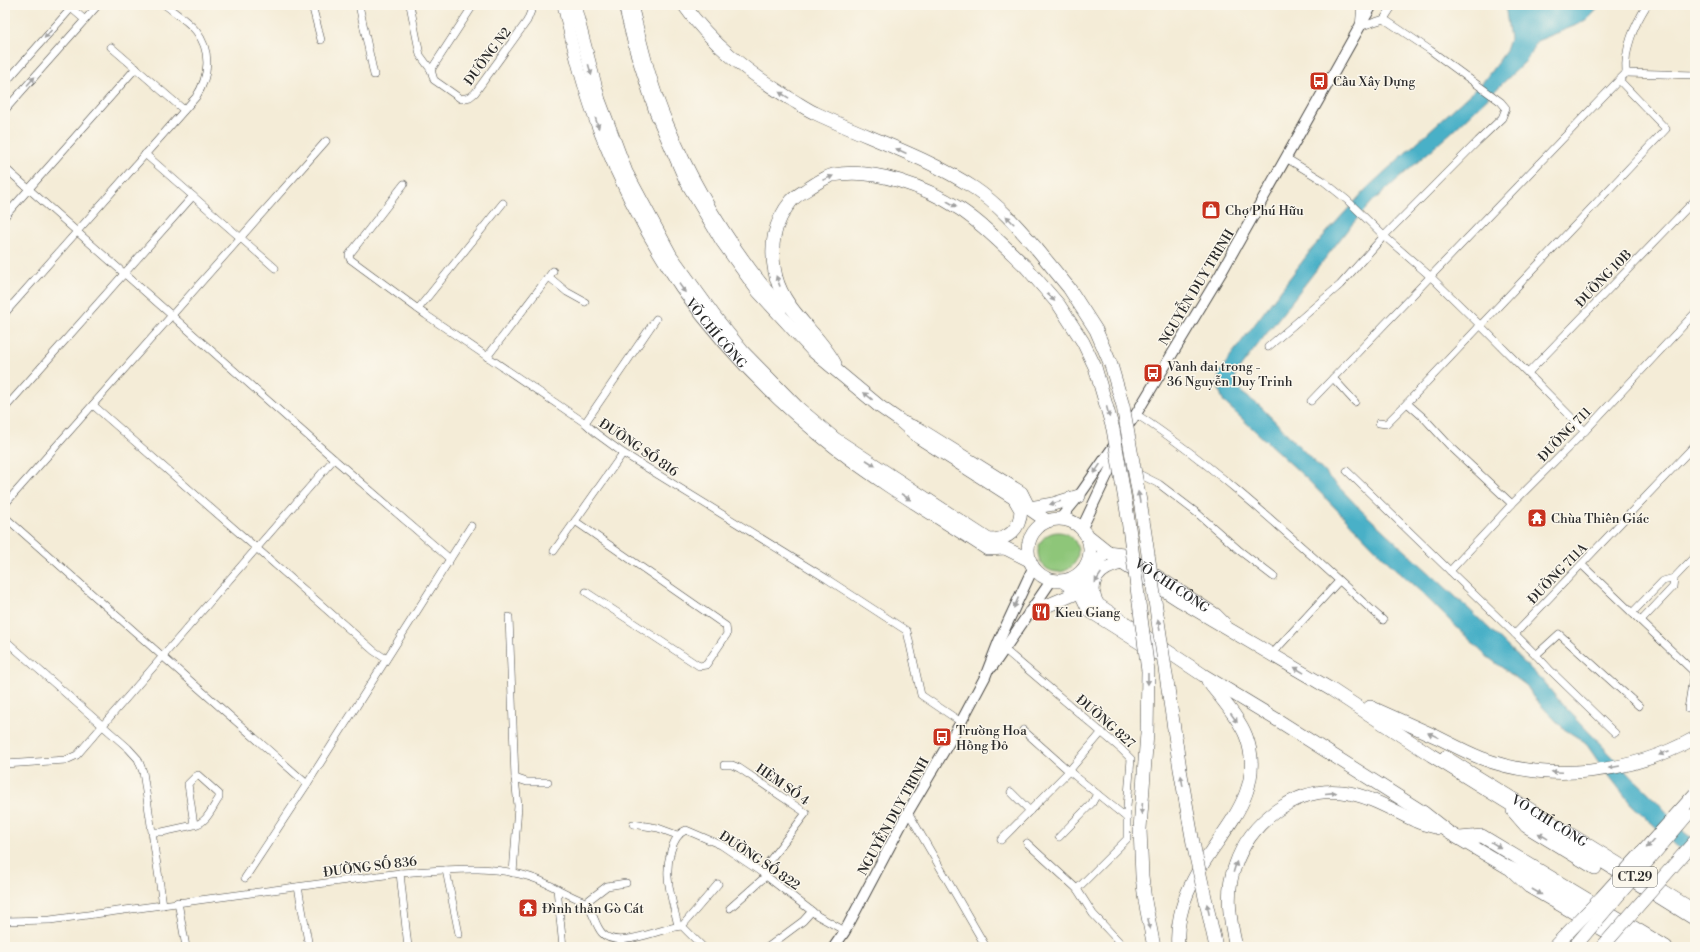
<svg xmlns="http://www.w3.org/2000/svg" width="1700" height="952" font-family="'Libre Bodoni',serif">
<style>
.green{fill:#8ec679;stroke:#5c7852}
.water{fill:#48b0c7;stroke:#3a6e79}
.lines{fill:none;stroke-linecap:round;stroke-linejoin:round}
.street-casing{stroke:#494845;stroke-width:8}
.secondary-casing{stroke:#494845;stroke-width:12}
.primary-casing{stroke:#494845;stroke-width:12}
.highway-casing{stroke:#494845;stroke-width:14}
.street{stroke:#fff;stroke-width:7}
.secondary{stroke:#fff;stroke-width:10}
.primary{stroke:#fff;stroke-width:11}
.highway{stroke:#fff;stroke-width:13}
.highway-bridge-casing{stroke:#494845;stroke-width:14;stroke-linecap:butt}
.highway-bridge{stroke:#fff;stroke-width:13}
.oneway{fill:#a0a0a0}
.labels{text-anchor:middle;stroke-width:3;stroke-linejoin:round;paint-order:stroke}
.shield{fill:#fbf7ec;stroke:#696865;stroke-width:1}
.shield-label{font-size:12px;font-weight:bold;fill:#2b2b2b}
.street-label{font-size:13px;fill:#2b2b2b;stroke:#fbf7ec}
.poi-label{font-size:13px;fill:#2b2b2b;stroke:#fbf7ec;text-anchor:start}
</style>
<rect width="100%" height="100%" fill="#fbf7ec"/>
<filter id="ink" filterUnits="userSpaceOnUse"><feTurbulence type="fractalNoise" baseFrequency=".025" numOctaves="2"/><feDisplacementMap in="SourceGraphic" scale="8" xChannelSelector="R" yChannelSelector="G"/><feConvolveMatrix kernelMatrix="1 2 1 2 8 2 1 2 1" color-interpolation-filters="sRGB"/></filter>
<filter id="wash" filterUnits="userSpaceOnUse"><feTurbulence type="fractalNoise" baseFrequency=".012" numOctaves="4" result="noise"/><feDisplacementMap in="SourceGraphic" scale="16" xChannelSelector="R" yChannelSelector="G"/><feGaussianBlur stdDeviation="0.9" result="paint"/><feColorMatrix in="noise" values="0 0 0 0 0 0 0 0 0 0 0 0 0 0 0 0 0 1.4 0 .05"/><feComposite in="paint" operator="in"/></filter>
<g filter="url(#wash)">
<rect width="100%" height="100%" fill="#f4ecd7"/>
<circle class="green" cx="1058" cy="552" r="20"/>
<path class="water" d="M1505,5H1601L1590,17L1579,24L1537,41L1527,60L1454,130L1373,201L1348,229L1239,369L1235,375L1236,384L1241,392L1261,407L1363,512L1469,609L1541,679L1564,706L1632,777L1654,798L1685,833L1695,840V863L1631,804L1600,764L1585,742L1564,729L1533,697L1527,686L1485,655L1420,591L1390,564L1306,478L1224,402C1214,379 1217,378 1229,358L1311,250L1336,222L1368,187L1483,82L1506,51L1510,39Z"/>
</g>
<g filter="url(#ink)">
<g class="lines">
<g class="street-casing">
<g id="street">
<polyline points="312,5 321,40"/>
<polyline points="359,5 374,75"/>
<polyline points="410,5 420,55 431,70 434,80 461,99 470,97 475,93 527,21 531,11 532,5"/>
<polyline points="1361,5 1359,27 1384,19 1393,5"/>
<polyline points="71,8 85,20"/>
<polyline points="111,47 184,110"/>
<polyline points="431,70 472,7"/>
<path d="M1626,73C1624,48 1634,26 1647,5"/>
<polyline points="1626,73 1695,75"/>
<polyline points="5,83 74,5"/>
<polyline points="5,110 98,5"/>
<polyline points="145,154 275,268"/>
<polyline points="1286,158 1322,180 1347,200 1384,236 1430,276 1481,326 1585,431"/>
<polyline points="5,168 334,459 450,559"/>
<polyline points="404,184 349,255 350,259 426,315 585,423 597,434 623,453 827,579 907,631 921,695 961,722"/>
<polyline points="5,216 136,68"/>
<polyline points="549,277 567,292 585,302"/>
<polyline points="418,309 503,203"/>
<path d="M5,313L196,97C209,77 212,51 196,31C188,21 175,13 165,5"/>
<polyline points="1268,347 1340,285 1384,236 1478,141 1502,118 1506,108 1501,102 1430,50 1384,19"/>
<polyline points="487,357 553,271"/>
<polyline points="1528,373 1695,200"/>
<polyline points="1333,378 1355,402"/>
<polyline points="1311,401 1619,80"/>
<polyline points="1407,403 1425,419 1449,445 1512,504"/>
<polyline points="93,405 374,651 386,659"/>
<polyline points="5,408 193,196"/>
<path d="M1136,414C1226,473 1303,549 1383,620"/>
<polyline points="585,423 656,319"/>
<polyline points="1379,423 1386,424 1407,403 1666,129 1619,80 1626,73"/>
<polyline points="1118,459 1139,474 1159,484 1197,513 1240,551 1274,577"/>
<polyline points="1347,471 1515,634 1695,445"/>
<polyline points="5,504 326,141"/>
<polyline points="5,517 307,784"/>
<polyline points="575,521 726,626 727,634 706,665 699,666 586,592"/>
<polyline points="554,551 623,453"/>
<polyline points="1582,565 1694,672"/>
<polyline points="1450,571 1512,504 1585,431 1695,313"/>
<polyline points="1632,613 1663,581 1674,578"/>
<polyline points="509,617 515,778 518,806 513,873"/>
<polyline points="1641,621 1673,587 1674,578 1695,556"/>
<polyline points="1515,634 1536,655 1559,634 1639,706"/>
<polyline points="5,640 128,748 138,759 143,772 163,905"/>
<polyline points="1005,650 1121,749 1131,759 1127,807 1127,839 1077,889"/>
<polyline points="1272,654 1339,581"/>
<polyline points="1536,655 1549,669 1615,733"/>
<polyline points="1688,709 1695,665"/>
<polyline points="1023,730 1069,771 1127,818"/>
<polyline points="5,764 66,760 77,755 334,459"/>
<polyline points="724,765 732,765 739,768 806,813 761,872"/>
<polyline points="515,778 527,782 548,782"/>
<polyline points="1011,792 1030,811"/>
<polyline points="908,812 986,947"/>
<polyline points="633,824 658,828 677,835"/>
<path d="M153,832H162L194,825C207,823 212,808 219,798V794L198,775L195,777L188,784L194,825"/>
<polyline points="1059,837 1092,803 1097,794"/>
<polyline points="1001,840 1069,771 1102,732"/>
<polyline points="1027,843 1077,889 1093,914 1124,947"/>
<polyline points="446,870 459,934"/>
<polyline points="400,873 408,947"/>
<polyline points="245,878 307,784 471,526"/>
<polyline points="298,887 309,947"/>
<polyline points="557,889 563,947"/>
<polyline points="178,902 186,947"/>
<polyline points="585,903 607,886 626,883"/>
<polyline points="730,908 766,876"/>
<path d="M5,921L50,920L400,873C445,870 492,863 536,879C552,885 567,895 583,901C593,908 594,924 602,933C618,951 662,927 682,926L703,947"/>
<path d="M678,926C675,911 669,893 668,877C667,863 671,836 686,830L721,845L761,872L818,916L845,931"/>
<polyline points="682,926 718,884"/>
<polyline points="768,947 803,921 812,911"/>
</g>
</g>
<g class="secondary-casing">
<g id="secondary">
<polyline points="1060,519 1079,496 1136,414 1221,273 1372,5"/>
<polyline points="1082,528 1118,452"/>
<polyline points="992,667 1051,581"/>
<polyline points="834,947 845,931 908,812 961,722 985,677 999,641 1033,568"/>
</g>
</g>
<g class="primary-casing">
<g id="primary">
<path id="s1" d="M563,5C573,49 584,94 601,136C622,188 649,241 681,288C724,349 778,404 837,450C884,487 937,517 987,550L1005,549"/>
<path d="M632,5C642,44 651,85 667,122C695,189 735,253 782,308"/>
<polyline points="904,422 921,429 1022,492 1030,508"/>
<path id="s2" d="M1107,551L1123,553L1216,614L1225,623"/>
<polyline points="1079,592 1088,611 1156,654 1170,656"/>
<path id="s3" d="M1445,756L1695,910"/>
<polyline points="1510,870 1528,887 1631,947"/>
</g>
</g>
<g class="highway-casing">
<g id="highway">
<polyline points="574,5 599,100 626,172 671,256 715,317 743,352 797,407 835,439 989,540 1029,560"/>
<polyline points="625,5 636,50 656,112 686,181 722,241 758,291 813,351 879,406 899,420 920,438 1014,498 1047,521"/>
<path d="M684,5C711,44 749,73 789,98C798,103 806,109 815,113C868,138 925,156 974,188C998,204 1018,227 1037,249"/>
<path d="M835,364C819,333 785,312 776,277C769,247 773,223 792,200C797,195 803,192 809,188C817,183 825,177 833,175C874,167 926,187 960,209C984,225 1005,247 1026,267"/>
<polyline points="1030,508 1053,504 1079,496"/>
<circle cx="1059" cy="550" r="31"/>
<polyline points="1087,535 1122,563 1181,601 1332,690 1431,755 1695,919"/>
<path d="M989,540C1008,540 1020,530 1021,510L1014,498"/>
<polyline points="1064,582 1203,675 1279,721 1424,813 1448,832 1507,867 1530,877 1644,947"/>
<path d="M1098,605C1085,582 1099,568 1122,563"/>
<polyline points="1030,613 1079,592 1090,570 1107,551"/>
<path d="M1370,707C1392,717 1415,727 1437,737C1451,744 1466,752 1481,758C1549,784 1633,773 1695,738"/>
<polyline points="1513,811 1526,826 1595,868"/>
<polyline points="1460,838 1482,836 1666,947"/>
<polyline points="1145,901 1154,947"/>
<path d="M1178,947C1176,927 1182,903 1191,885C1213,836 1269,797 1246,736C1239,718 1220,697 1208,681"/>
<path d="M1236,947C1230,921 1225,892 1235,866C1250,822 1295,787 1342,792C1369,795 1392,810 1416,821C1423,824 1431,826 1439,828"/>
</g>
</g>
<use href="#street" class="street"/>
<use href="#secondary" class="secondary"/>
<use href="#primary" class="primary"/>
<use href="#highway" class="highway"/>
<g class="highway-bridge-casing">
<g id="highway-bridge">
<polyline points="1037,249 1069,288 1096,330 1111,365 1123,406 1141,507 1180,769 1193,843 1216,947"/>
<polyline points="1026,267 1059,305 1083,342 1095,367 1113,429 1127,512 1148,671 1147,733 1140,829 1142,876 1145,901"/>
<polyline points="1554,947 1601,898 1695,794"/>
<polyline points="1574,947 1687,815"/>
<polyline points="1602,947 1695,841"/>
</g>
</g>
<use href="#highway-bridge" class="highway-bridge"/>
</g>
<defs><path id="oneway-solid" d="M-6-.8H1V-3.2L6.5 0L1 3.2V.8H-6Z"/></defs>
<g class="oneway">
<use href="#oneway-solid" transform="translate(48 34) rotate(131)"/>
<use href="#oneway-solid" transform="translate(590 70) rotate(74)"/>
<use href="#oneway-solid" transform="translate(31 81) rotate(-48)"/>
<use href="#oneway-solid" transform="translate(784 95) rotate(-149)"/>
<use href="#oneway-solid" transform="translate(597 123) rotate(72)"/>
<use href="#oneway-solid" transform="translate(901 151) rotate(-156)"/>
<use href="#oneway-solid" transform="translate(828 178) rotate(-22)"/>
<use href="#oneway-solid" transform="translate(952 204) rotate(30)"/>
<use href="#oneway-solid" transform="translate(1010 220) rotate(-135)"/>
<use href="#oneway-solid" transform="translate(778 281) rotate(-110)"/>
<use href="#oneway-solid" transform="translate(682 288) rotate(55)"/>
<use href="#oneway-solid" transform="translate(1051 297) rotate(49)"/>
<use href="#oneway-solid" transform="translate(868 396) rotate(-141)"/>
<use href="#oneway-solid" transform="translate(1108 412) rotate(75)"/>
<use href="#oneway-solid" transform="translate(871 463) rotate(33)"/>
<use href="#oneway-solid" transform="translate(1097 469) rotate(124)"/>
<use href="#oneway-solid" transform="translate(906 497) rotate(33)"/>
<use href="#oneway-solid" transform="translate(1139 497) rotate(-100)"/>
<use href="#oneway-solid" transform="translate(1055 503) rotate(164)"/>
<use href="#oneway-solid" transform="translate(1098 578) rotate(123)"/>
<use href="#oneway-solid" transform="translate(1016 603) rotate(114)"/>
<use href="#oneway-solid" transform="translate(1159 625) rotate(-99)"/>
<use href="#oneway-solid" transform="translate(1299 670) rotate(-149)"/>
<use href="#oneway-solid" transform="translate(1148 679) rotate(90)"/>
<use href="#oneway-solid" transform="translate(1234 718) rotate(55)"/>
<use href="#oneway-solid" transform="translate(1433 735) rotate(-154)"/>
<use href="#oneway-solid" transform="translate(1664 753) rotate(158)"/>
<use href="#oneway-solid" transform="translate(1614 767) rotate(170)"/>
<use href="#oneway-solid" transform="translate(1557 772) rotate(-178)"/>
<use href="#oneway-solid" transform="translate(1182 781) rotate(-100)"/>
<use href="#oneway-solid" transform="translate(1331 793) rotate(-5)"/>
<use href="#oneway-solid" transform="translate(1142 809) rotate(94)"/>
<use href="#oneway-solid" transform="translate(1543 836) rotate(-149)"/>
<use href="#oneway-solid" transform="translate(1650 844) rotate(132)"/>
<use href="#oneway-solid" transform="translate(1496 845) rotate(31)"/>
<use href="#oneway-solid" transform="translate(1235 867) rotate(-73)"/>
<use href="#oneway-solid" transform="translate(1537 892) rotate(30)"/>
<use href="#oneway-solid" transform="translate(1208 909) rotate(-102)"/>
<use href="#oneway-solid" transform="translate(1149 924) rotate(79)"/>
</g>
</g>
<defs>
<g id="bus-square" transform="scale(1)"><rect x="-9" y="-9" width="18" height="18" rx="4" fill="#c8321e" stroke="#fbf7ec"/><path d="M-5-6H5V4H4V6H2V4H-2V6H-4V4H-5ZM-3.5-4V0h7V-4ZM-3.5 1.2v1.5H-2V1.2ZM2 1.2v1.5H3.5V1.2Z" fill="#fff"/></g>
<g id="shop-square" transform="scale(1)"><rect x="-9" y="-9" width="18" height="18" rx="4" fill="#c8321e" stroke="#fbf7ec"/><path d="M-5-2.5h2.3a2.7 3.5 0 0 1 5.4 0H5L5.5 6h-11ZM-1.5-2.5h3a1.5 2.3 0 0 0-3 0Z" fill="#fff"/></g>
<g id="temple-square" transform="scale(1)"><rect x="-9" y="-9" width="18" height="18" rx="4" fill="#c8321e" stroke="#fbf7ec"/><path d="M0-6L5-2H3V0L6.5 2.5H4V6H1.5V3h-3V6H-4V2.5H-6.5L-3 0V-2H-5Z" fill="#fff"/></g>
<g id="restaurant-square" transform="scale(1)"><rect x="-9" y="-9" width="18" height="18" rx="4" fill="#c8321e" stroke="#fbf7ec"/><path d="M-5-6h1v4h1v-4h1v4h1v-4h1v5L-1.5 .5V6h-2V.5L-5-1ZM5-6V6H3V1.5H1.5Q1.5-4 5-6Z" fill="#fff"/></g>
</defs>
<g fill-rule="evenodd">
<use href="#bus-square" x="1319" y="81"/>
<use href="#shop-square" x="1211" y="210"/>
<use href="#bus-square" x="1153" y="373"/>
<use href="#temple-square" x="1537" y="518"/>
<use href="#restaurant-square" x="1041" y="612"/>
<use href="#bus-square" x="942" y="737"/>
<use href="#temple-square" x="528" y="908"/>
</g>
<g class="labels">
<rect class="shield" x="1613" y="867" width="44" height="20" rx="3"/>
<g class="shield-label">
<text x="1635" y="881">CT.29</text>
</g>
<g class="street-label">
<text transform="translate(487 56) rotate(-53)" y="5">ĐƯỜNG N2</text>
<text transform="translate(1603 278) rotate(-46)" y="5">ĐƯỜNG 10B</text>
<text transform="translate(1196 287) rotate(-59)" y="5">NGUYỄN DUY TRINH</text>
<text dy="5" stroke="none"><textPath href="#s1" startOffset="366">VÕ CHÍ CÔNG</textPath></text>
<text transform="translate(1564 434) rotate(-46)" y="5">ĐƯỜNG 711</text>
<text transform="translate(639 447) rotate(34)" y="5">ĐƯỜNG SỐ 816</text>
<text transform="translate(1557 573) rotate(-46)" y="5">ĐƯỜNG 711A</text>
<text dy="5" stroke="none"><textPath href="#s2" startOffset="75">VÕ CHÍ CÔNG</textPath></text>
<text transform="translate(1106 721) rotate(41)" y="5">ĐƯỜNG 827</text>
<text transform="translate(783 784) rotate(35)" y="5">HÈM SỐ 4</text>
<text transform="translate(893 816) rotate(-61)" y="5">NGUYỄN DUY TRINH</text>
<text dy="5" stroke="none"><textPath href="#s3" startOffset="123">VÕ CHÍ CÔNG</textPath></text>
<text transform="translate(760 860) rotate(34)" y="5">ĐƯỜNG SỐ 822</text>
<text transform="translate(370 866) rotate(-7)" y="5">ĐƯỜNG SỐ 836</text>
</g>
<g class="poi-label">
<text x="1333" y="86">Cầu Xây Dựng</text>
<text x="1225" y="215">Chợ Phú Hữu</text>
<text x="1167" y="371">Vành đai trong -<tspan x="1167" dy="15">36 Nguyễn Duy Trinh</tspan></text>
<text x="1551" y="523">Chùa Thiên Giác</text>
<text x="1055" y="617">Kieu Giang</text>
<text x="956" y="735">Trường Hoa<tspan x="956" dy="15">Hồng Đỏ</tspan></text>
<text x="542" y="913">Đình thần Gò Cát</text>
</g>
</g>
<rect width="1700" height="952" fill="none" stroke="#fbf7ec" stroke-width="20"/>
</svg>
